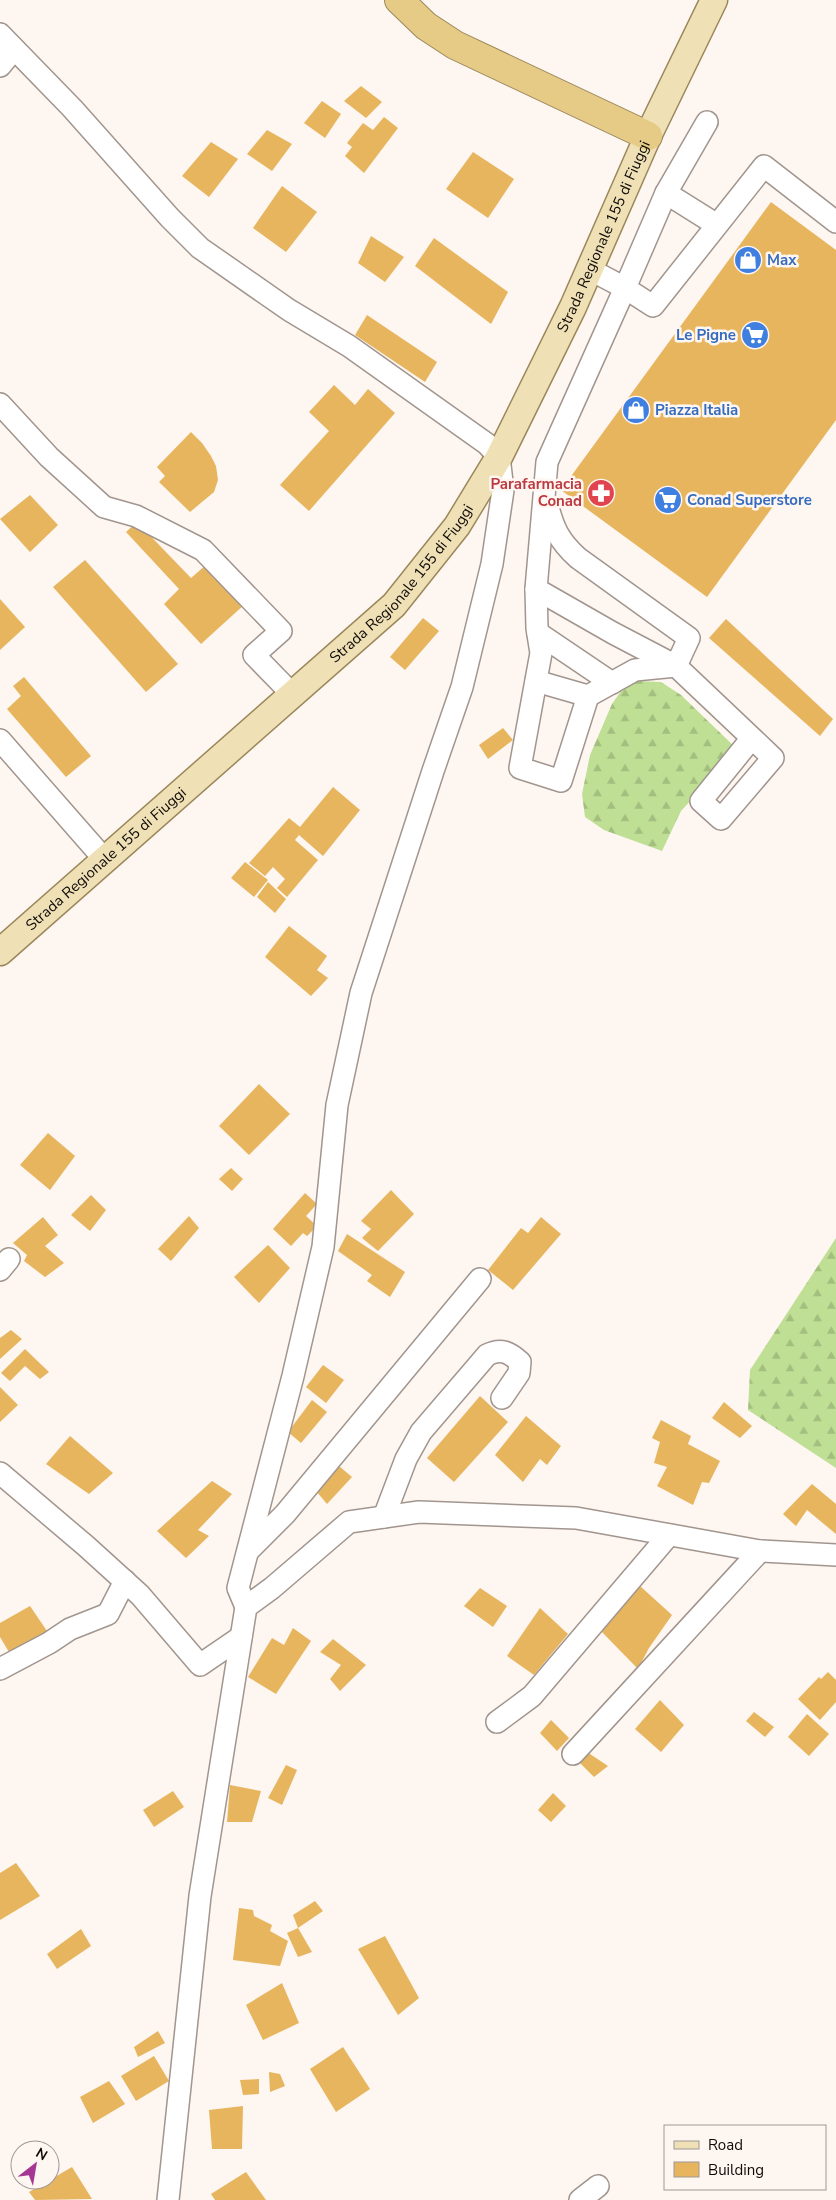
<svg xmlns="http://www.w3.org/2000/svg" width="836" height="2200" font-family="'Nunito Sans',sans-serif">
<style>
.forest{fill:url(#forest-firs)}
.building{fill:#e7b55e}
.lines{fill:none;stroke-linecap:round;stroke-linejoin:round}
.minor-casing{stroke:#a1958e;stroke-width:24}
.major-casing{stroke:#9a875a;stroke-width:29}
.highway-casing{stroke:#9a875a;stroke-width:30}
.minor{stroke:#fff;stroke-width:21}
.major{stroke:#efe0b6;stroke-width:26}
.highway{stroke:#e5cb86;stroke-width:28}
.labels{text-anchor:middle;stroke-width:5;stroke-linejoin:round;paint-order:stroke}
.street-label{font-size:15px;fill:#0e0a08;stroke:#fef6f1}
.shop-label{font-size:15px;font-weight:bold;fill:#366cbe;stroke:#fef6f1;text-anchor:start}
.health-label{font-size:15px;font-weight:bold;fill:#be3a42;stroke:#fef6f1;text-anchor:end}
</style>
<defs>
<pattern id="forest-firs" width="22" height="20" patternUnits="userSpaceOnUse" patternTransform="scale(1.25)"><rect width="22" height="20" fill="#bfdf94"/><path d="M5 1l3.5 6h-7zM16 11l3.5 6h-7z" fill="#a3be7e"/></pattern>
</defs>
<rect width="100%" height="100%" fill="#fef6f1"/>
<g class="forest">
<polygon points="637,681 661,682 681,695 738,750 681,811 662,851 604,830 585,817 582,794 590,755 612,704 621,691"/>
<polygon points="836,1238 836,1468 748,1410 750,1370"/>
</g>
<g class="building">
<polygon points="361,86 382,102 366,118 344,101"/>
<polygon points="322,101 341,114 325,138 304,123"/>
<polygon points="384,117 398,128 364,173 345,156 352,147 347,143 363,123 373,130"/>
<polygon points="267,130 292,144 272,171 247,154"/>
<polygon points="211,142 238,159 209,197 182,176"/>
<polygon points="473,152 514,179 488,218 446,189"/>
<polygon points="282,186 317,212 286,252 253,228"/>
<polygon points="771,202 836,250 836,420 707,597 561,490"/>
<polygon points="371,236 404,257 385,282 358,263"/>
<polygon points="434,238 508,292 491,324 415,266"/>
<polygon points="367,315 437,362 425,382 355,335"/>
<polygon points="334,385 355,405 368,389 395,413 309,511 280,485 329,431 309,412"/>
<polygon points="191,432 202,443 211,456 216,466 218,480 214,492 190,512 159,482 165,476 157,467"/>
<polygon points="30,495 58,525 30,552 0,519"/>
<polygon points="137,522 191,578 207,564 245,604 201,644 164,604 179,589 126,532"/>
<polygon points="85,560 178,664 146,692 53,587"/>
<polygon points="0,599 25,627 0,650"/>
<polygon points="423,618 439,631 405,670 390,657"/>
<polygon points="726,619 833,719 820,736 709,638"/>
<polygon points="24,677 91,756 66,777 7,709 21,696 13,686"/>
<polygon points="503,728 513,740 488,759 479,745"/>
<polygon points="333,787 360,810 323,856 299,835 295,840 318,860 287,897 277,888 285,879 273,867 265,876 249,863 289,818 300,827"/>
<polygon points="245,862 268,880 254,897 231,878"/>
<polygon points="268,882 286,899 275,913 257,897"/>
<polygon points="289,926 327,956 317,970 328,978 311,996 265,957"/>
<polygon points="259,1084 290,1114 249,1155 219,1126"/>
<polygon points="48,1133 75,1156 50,1190 20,1165"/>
<polygon points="231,1168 243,1179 232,1191 219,1179"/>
<polygon points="391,1190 414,1214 378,1251 362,1238 371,1229 361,1221"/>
<polygon points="305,1193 317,1204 306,1216 317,1226 307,1236 303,1233 291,1246 273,1229"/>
<polygon points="91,1195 106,1210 90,1231 71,1215"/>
<polygon points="189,1216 199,1228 171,1261 158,1249"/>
<polygon points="43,1217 58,1235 45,1246 64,1263 45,1277 24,1261 27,1255 13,1243"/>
<polygon points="541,1217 561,1234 513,1290 488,1270 521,1228 528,1233"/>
<polygon points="347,1234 405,1272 390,1297 367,1281 372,1275 338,1251"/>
<polygon points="268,1245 290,1268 259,1303 234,1277"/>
<polygon points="11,1330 22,1339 0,1359 0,1338"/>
<polygon points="25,1349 49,1372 40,1379 25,1366 10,1381 1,1373"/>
<polygon points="323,1365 344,1380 326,1403 306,1387"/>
<polygon points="0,1387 18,1405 0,1422"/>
<polygon points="480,1396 508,1422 454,1482 427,1458"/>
<polygon points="312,1400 327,1412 301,1443 288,1432"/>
<polygon points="724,1402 752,1426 740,1438 712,1418"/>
<polygon points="526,1416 561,1446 547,1465 540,1459 523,1482 495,1455"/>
<polygon points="661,1420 691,1436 688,1444 720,1461 709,1483 702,1482 693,1505 657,1486 667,1467 654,1463 660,1442 652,1438"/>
<polygon points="70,1436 113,1473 89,1494 46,1464"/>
<polygon points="333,1461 352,1477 327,1504 311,1485"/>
<polygon points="212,1481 232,1494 198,1530 209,1536 186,1558 157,1531"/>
<polygon points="812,1484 836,1504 836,1534 807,1510 796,1526 783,1514"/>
<polygon points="640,1586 672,1615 649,1648 638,1669 601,1631"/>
<polygon points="480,1588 507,1606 493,1627 464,1606"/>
<polygon points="30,1606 47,1631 9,1652 0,1637 0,1623"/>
<polygon points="540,1608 568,1634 534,1675 507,1656"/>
<polygon points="293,1628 311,1641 276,1694 248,1677 272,1638 284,1645"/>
<polygon points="333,1639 366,1665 340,1691 330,1679 341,1665 320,1652"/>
<polygon points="828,1672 836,1680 836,1702 820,1720 798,1699 819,1677 821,1679"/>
<polygon points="660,1700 684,1725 661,1752 635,1729"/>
<polygon points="754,1712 774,1727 765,1737 746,1721"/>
<polygon points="807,1714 829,1734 809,1756 788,1737"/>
<polygon points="551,1720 569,1738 557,1751 540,1733"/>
<polygon points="587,1752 608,1766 594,1777 578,1761"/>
<polygon points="286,1765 297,1770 282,1805 268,1798"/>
<polygon points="230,1785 261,1791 252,1822 227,1822"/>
<polygon points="173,1791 184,1807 154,1827 143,1810"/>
<polygon points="553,1793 566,1806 551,1822 538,1810"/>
<polygon points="16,1863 40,1896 0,1920 0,1873"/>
<polygon points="315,1901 323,1911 298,1928 293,1915"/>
<polygon points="239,1908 253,1910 254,1916 272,1925 270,1931 288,1941 280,1966 233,1960"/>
<polygon points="298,1928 312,1952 298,1957 287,1933"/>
<polygon points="81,1929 91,1946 57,1969 47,1954"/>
<polygon points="385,1936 419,1998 398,2015 358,1949"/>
<polygon points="282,1983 299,2023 263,2040 246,2005"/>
<polygon points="158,2031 165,2043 138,2057 134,2047"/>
<polygon points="343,2047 370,2089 336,2112 310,2069"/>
<polygon points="154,2056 169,2081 136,2101 121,2076"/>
<polygon points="269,2072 280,2074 285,2086 270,2092"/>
<polygon points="259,2079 259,2094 243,2095 240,2080"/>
<polygon points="109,2081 125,2104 93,2123 80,2097"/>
<polygon points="243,2106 242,2149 212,2149 209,2110"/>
<polygon points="72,2167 92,2199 35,2200 29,2192"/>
<polygon points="246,2172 266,2200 215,2200 211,2194"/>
</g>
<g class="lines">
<g class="minor-casing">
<g id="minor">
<polyline points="0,34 72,108 170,218 200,248 289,310 349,346 487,444 499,457 503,490 492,564 462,687 433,771 361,993 337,1105 323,1247 293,1376 238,1588 246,1607"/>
<polyline points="0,66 14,49"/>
<polyline points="666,193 707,122"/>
<polyline points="717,225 666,193 625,288 653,306 764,166 836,222"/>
<polyline points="589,269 625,288 547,462 536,589 613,633 676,666 752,738 701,801 721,819 773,758 752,738"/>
<polyline points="0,404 49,457 104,507 136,516 203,550 281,631 254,655 292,694"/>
<path d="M536,589L537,628L541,653L520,768L561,781L588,696L635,670L676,666L689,638L578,558C559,541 553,528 547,503"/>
<polyline points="538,633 612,683"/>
<polyline points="536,681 588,696"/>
<polyline points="0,740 105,860"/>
<polyline points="0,1270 9,1259"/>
<polyline points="0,1473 86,1546 140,1595 200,1665 241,1637"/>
<path d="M384,1517L406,1459L421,1432L487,1355C501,1348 509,1352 520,1362L519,1373L502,1398"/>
<polyline points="248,1551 285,1514 480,1279"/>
<polyline points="0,1669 49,1643 70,1629 108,1614 125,1581"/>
<polyline points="497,1722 532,1696 669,1535"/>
<polyline points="573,1754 760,1551"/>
<polyline points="168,2200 200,1896 246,1607 272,1588 349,1522 419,1512 576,1518 760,1551 836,1555"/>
<polyline points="580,2200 598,2186"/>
</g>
</g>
<g class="major-casing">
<g id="major">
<path id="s1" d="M0,952L394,605L457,526L499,457L573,307L648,136L714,0"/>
</g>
</g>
<g class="highway-casing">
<polyline id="highway" points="399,0 426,26 455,45 648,136"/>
</g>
<use href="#minor" class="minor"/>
<use href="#major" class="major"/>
<use href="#highway" class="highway"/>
</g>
<defs>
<g id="shop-disc" transform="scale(1.4375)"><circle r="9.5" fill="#3f7fe0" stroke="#fef6f1"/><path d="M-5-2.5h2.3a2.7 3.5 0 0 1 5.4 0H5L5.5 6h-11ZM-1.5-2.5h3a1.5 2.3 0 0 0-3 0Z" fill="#fff"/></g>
<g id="supermarket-disc" transform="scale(1.4375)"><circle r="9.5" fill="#3f7fe0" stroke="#fef6f1"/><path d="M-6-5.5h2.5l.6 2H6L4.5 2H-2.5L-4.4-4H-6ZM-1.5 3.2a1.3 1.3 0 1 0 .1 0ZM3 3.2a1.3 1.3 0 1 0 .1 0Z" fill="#fff"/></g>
<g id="pharmacy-disc" transform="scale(1.4375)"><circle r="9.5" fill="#e0444e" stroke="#fef6f1"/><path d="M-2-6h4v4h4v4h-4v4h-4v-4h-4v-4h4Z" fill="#fff"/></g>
</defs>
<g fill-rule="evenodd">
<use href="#shop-disc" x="748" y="260"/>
<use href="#supermarket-disc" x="755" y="335"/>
<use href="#shop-disc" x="636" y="410"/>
<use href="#pharmacy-disc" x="601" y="493"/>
<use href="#supermarket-disc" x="668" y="500"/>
</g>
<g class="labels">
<g class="street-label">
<text dy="5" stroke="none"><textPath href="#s1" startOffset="951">Strada Regionale 155 di Fiuggi</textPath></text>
<text dy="5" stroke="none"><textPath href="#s1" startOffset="546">Strada Regionale 155 di Fiuggi</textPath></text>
<text dy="5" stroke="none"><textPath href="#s1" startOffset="141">Strada Regionale 155 di Fiuggi</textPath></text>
</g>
<g class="shop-label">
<text x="767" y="265">Max</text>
<text x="736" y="340" text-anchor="end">Le Pigne</text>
<text x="655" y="415">Piazza Italia</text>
<text x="687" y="505">Conad Superstore</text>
</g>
<g class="health-label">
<text x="582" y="489">Parafarmacia<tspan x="582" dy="17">Conad</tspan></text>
</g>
</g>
<rect x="664" y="2125" width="162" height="65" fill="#fef6f1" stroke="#9e9894"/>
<rect x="674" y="2141" width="25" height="8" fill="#efe0b6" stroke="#9e9894"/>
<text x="708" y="2150" font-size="15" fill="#0e0a08">Road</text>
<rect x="674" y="2162" width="25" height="15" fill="#e7b55e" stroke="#9e9894"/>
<text x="708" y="2175" font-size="15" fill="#0e0a08">Building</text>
<g transform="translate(35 2165) rotate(31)"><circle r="24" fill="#fef6f1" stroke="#9e9894"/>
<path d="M0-4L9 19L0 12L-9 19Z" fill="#a63694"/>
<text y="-8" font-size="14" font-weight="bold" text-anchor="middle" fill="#0e0a08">N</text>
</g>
</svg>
